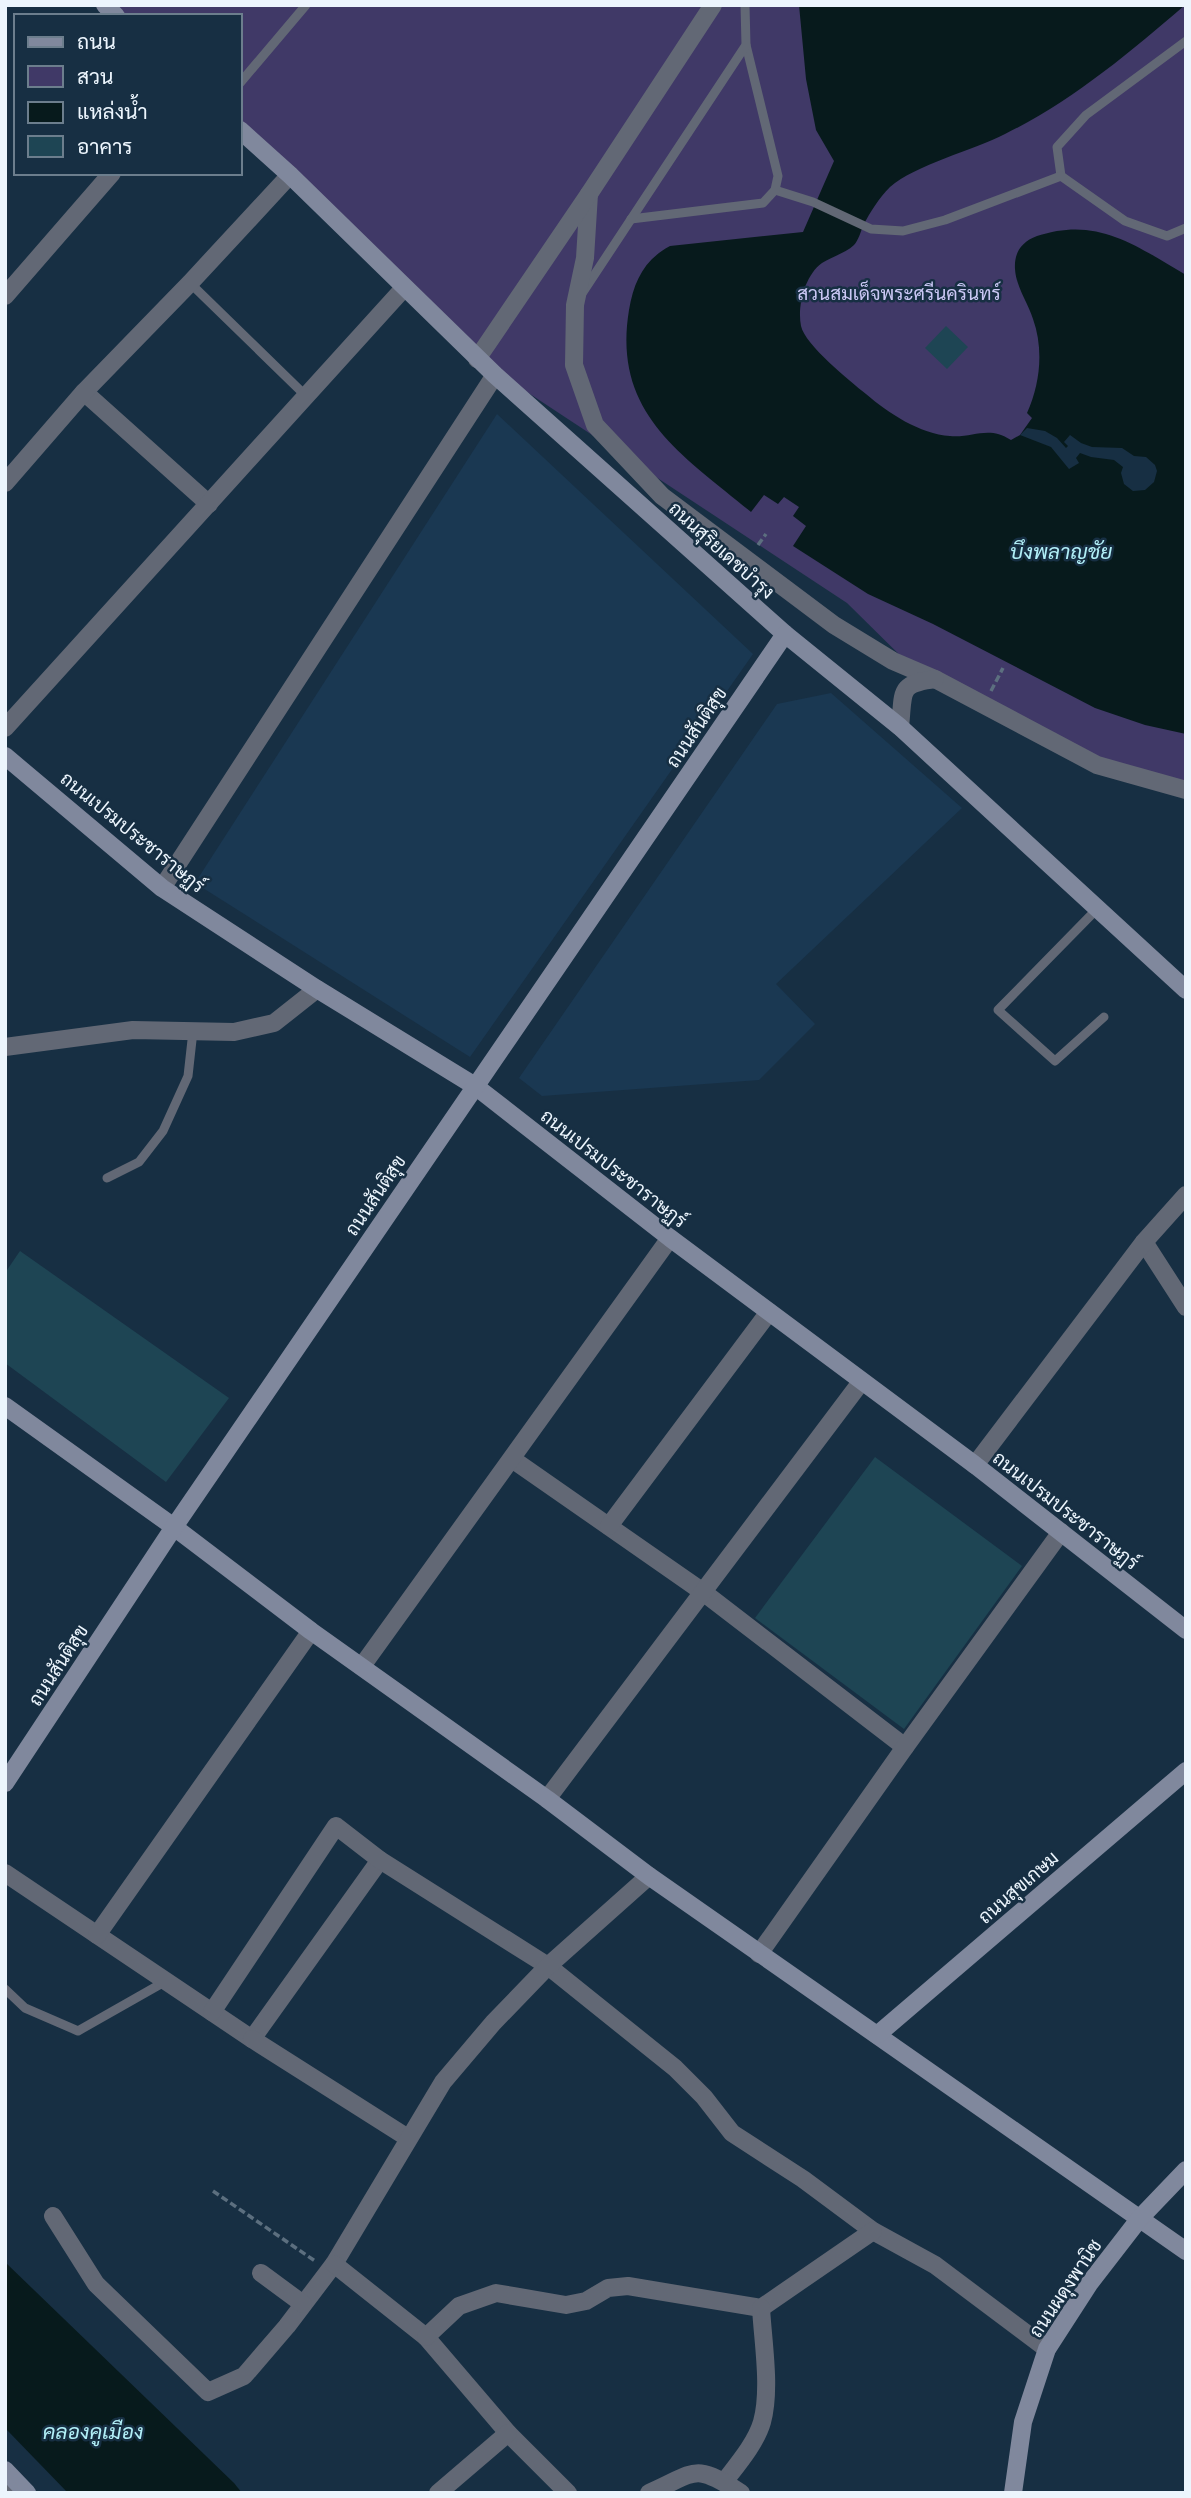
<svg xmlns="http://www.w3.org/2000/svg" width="1191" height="2498" font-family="'Open Sans',Sarabun,sans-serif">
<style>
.built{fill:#1a3852}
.green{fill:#403967}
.water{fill:#071a1c}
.pier{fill:#172f43}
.building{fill:#1e4554}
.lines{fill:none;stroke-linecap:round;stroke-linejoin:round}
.path{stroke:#5c6f7f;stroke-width:3.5;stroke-dasharray:7 3.5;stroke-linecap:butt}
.lane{stroke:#626875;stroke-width:9}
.street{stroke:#626875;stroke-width:18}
.secondary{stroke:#80889d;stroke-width:18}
.labels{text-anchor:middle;stroke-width:5;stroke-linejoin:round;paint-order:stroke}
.park-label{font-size:19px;fill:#cac7f4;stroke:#172f43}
.street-label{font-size:19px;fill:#ecf5fd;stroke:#172f43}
.water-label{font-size:21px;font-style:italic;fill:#b1eff7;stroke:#172f43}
</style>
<rect width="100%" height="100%" fill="#172f43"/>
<g class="built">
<polygon points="497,414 753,654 470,1057 195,883"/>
<polygon points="831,693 962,808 776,984 815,1024 759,1080 542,1096 519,1078 777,704"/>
</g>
<polygon class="green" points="103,5 1186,5 1186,790 1097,765 920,675 847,603 477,359 240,134 240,16 114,16"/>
<g class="water">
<path d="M799,5H1185C1128,54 1072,101 1005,134C974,150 915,165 890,187C879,198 870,212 863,226C861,231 858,241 854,245C846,253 831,257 822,263C805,275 797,306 801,326C805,345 850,381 866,394C888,413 920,434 950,436C974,438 988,425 1011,440L1020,435L1032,418L1027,413C1040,384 1044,350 1033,319C1028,303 1016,287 1015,269C1014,253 1021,242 1037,236C1097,216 1135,245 1186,275V734L1145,725L1095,708L933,624L868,594L793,546L806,526L793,516L799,507L784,497L778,504L764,495L751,512C681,454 612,413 629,310C634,281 644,260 670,246L803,232L834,161L816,130L806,79Z"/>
<polygon points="5,2262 234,2483 242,2493 68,2493 5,2428"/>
</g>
<polygon class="pier" points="1027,428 1045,431 1057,438 1066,448 1068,446 1064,442 1070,435 1081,443 1092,447 1122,448 1134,456 1146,457 1155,465 1157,471 1154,482 1145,490 1133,491 1124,484 1121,473 1123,467 1114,460 1091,457 1080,453 1076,458 1079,463 1069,469 1051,447 1020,435"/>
<g class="building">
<polygon points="946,326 968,347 947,369 925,348"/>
<polygon points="20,1251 229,1398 166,1482 5,1363 5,1273"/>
<polygon points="875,1457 1022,1566 904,1729 755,1618"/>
</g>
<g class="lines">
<g class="path">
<polyline points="758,545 766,534"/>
<polyline points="991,691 1003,668"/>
<polyline points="213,2191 315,2261"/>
</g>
<g class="lane">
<polyline points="240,83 306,5"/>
<polyline points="1061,176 1057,147 1086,115 1186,41"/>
<polyline points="775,190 813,202 871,229 903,231 945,220 1061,176 1125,221 1167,236 1186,228"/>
<polyline points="631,219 763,203 775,190 778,176 746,45"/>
<polyline points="190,283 307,397"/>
<polyline points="583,292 746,45 745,5"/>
<polyline points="1097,909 998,1010 1055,1061 1104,1017"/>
<polyline points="107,1178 139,1162 163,1131 188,1076 193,1031"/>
<polyline points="5,1989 25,2008 78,2031 166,1981"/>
<polyline points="6,2493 17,2482"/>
</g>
<g class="street">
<polyline points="589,194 585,258 575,305 574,365 595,425 662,496 834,625 893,661 935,679 1097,765 1186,790"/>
<polyline points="5,296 112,173"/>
<polyline points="477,359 589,194 713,5"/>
<polyline points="84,392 209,504"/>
<polyline points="5,483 84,392 190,283 290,175"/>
<path d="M900,727C904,692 897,684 935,679"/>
<polyline points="5,728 404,288"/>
<polyline points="162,888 495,375"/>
<polyline points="5,1047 133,1030 234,1032 274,1023 317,989"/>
<polyline points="1144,1242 1186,1307"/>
<polyline points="512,1459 703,1592 905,1747"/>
<polyline points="975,1465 1144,1242 1186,1195"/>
<polyline points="609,1526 769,1312"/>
<polyline points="362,1666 670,1238"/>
<polyline points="547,1799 861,1382"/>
<polyline points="5,1873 252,2039 380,1860"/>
<polyline points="97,1935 311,1631"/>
<polyline points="759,1954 905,1747 1061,1532"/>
<polyline points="212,2012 336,1826 380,1860 548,1966 675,2068 704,2097 732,2133 803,2179 873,2231 935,2265 1047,2349"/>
<polyline points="252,2039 408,2138"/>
<polyline points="53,2216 96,2284 208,2392 244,2376 287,2326 334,2264 443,2082 493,2023 548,1966 649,1876"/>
<polyline points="334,2264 426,2337 508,2433 568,2493"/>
<polyline points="261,2273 303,2304"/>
<polyline points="426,2337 459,2306 496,2293 566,2305 586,2301 608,2288 628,2286 761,2308 873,2231"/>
<path d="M724,2482C737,2465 756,2443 762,2422C771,2389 763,2343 761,2308"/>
<polyline points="438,2493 508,2433"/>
<path d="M649,2493C697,2472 693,2462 741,2493"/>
</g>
<g class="secondary">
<polyline points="105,5 116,16"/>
<polyline points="240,130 290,175 495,375 785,634 900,727 1186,990"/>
<polyline points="5,756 162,888 317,989 475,1086 670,1238 975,1465 1186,1630"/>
<polyline points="5,1406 174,1527 311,1631 547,1799 649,1876 1186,2251"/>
<polyline points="5,1783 174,1527 785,634"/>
<polyline points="877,2035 1186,1771"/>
<polyline points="5,2470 27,2493"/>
<polyline points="1013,2493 1023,2422 1047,2349 1089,2284 1140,2218 1186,2170"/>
</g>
</g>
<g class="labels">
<g class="park-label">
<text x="899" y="300">สวนสมเด็จพระศรีนครินทร์</text>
</g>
<g class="street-label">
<text transform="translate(722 550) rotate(42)" y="7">ถนนสุริยเดชบำรุง</text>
<text transform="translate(696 727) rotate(-56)" y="7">ถนนสันติสุข</text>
<text transform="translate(133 832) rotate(39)" y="7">ถนนเปรมประชาราษฏร์</text>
<text transform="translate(614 1168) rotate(38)" y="7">ถนนเปรมประชาราษฏร์</text>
<text transform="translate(375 1195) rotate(-56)" y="7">ถนนสันติสุข</text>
<text transform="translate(1066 1510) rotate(38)" y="7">ถนนเปรมประชาราษฏร์</text>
<text transform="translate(58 1665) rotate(-57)" y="7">ถนนสันติสุข</text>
<text transform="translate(1018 1887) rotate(-41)" y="7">ถนนสุขเกษม</text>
<text transform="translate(1065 2288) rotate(-56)" y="7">ถนนผดุงพานิช</text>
</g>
<g class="water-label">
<text x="1061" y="559">บึงพลาญชัย</text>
<text x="93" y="2439">คลองคูเมือง</text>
</g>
</g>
<rect width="1191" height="2498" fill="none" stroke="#ecf5fd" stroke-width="14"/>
<rect x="14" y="14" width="228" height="161" fill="#172f43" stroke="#6c7e8d" stroke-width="2"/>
<rect x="28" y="37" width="35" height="10" fill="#80889d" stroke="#6c7e8d" stroke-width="2"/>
<text x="77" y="49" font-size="21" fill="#ecf5fd">ถนน</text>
<rect x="28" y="66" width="35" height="21" fill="#403967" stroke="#6c7e8d" stroke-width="2"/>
<text x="77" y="84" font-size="21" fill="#ecf5fd">สวน</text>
<rect x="28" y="102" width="35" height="21" fill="#071a1c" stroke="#6c7e8d" stroke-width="2"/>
<text x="77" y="119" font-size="21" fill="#ecf5fd">แหล่งน้ำ</text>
<rect x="28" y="136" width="35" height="21" fill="#1e4554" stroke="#6c7e8d" stroke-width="2"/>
<text x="77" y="154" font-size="21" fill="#ecf5fd">อาคาร</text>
</svg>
